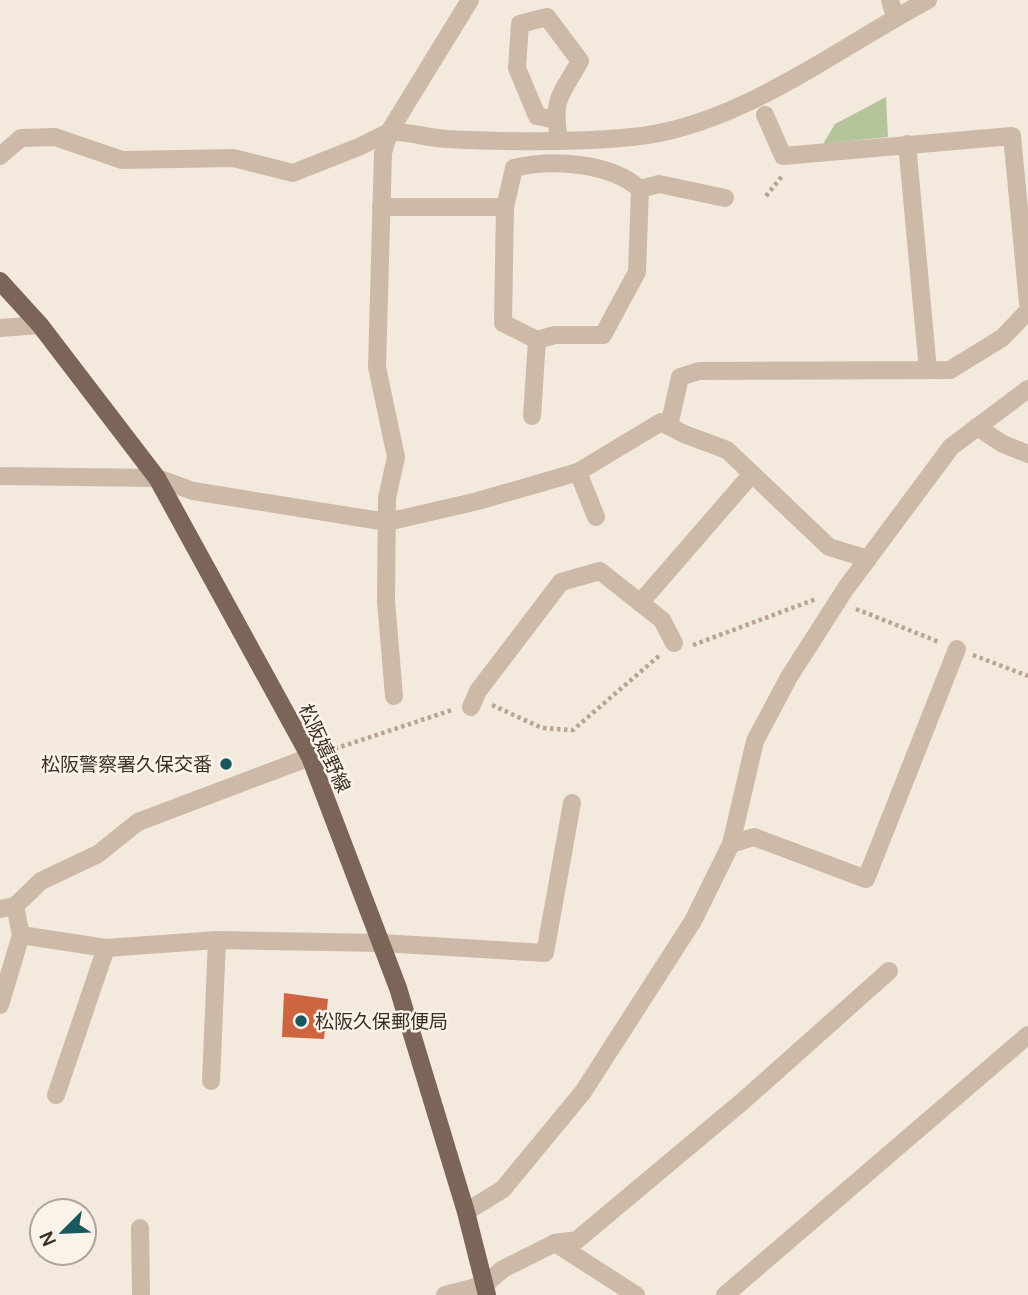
<svg xmlns="http://www.w3.org/2000/svg" width="1028" height="1295" font-family="Manrope,'Noto Sans JP',sans-serif">
<style>
.green{fill:#b6c49b}
.building{fill:#ce6541}
.lines{fill:none;stroke-linecap:round;stroke-linejoin:round}
.path{stroke:#b9a391;stroke-width:4.5;stroke-dasharray:3.5 3.5;stroke-linecap:butt}
.minor{stroke:#cdb9a7;stroke-width:18}
.major{stroke:#7c6558;stroke-width:18}
.poi-dot{fill:#1b585e;stroke:#fbf3e9;stroke-width:2.5}
.labels{text-anchor:middle;stroke-width:5;stroke-linejoin:round;paint-order:stroke}
.street-label{font-size:19px;fill:#392e28;stroke:#fbf3e9}
.poi-label{font-size:19px;fill:#392e28;stroke:#fbf3e9;text-anchor:end}
</style>
<rect width="100%" height="100%" fill="#f4e9dd"/>
<polygon class="green" points="886,97 888,137 823,144 835,124"/>
<polygon class="building" points="284,993 328,999 324,1039 282,1037"/>
<g class="lines">
<g class="path">
<polyline points="766,196 783,175"/>
<polyline points="856,609 939,642"/>
<polyline points="693,645 816,599"/>
<polyline points="973,655 1028,676"/>
<polyline points="492,705 542,728 573,730 660,655"/>
<polyline points="328,751 452,710"/>
</g>
<g class="minor">
<polyline points="890,0 895,17"/>
<polyline points="765,115 783,156 1012,136 1028,303"/>
<path d="M556,120L537,116L517,68L520,24L547,17L580,61C560,97 552,98 559,139"/>
<polyline points="907,144 928,370"/>
<polyline points="0,156 21,138 55,137 122,160 233,158 293,173 361,146 389,132 470,0"/>
<path d="M381,207H505L514,168C552,159 609,162 640,189L659,184L725,198"/>
<polyline points="505,207 503,323 537,340 532,416"/>
<polyline points="0,328 40,325"/>
<polyline points="537,340 555,335 603,335 637,272 640,189"/>
<polyline points="669,426 680,377 699,371 950,370 1002,338 1028,311"/>
<polyline points="977,427 1003,444 1028,454"/>
<polyline points="578,472 596,517"/>
<polyline points="0,476 157,478 193,491 387,522 478,501 578,472 661,422 684,434 727,450 829,547 868,559"/>
<polyline points="640,603 751,475"/>
<path d="M394,696L386,601L387,498L396,457L377,367L383,153L389,132C411,131 425,138 446,139C506,142 572,143 632,137C738,127 836,49 928,0"/>
<polyline points="471,707 478,691 561,582 600,571 662,620 674,643"/>
<polyline points="731,844 754,837 866,879 957,649"/>
<polyline points="0,909 15,906 41,881 98,854 138,822 310,757"/>
<polyline points="21,935 106,948 217,940 211,1081"/>
<polyline points="217,940 382,943 545,953 572,803"/>
<polyline points="0,1005 21,935 15,906"/>
<polyline points="56,1095 106,948"/>
<polyline points="466,1212 503,1189 583,1092 693,921 731,844 755,741 789,677 846,588 951,447 1028,389"/>
<polyline points="140,1228 141,1295"/>
<polyline points="555,1243 577,1240 743,1101 889,971"/>
<polyline points="445,1295 484,1285 503,1269 555,1243 636,1295"/>
<polyline points="725,1295 1028,1035"/>
</g>
<polyline class="major" points="0,281 40,325 157,478 310,757 398,988 466,1212 487,1295"/>
</g>
<g class="poi-dot">
<circle cx="226" cy="764" r="7"/>
<circle cx="301" cy="1021" r="7"/>
</g>
<g class="labels">
<g class="street-label">
<text transform="translate(325 748) rotate(65)" y="7">松阪嬉野線</text>
</g>
<g class="poi-label">
<text x="212" y="771">松阪警察署久保交番</text>
<text x="315" y="1028" text-anchor="start">松阪久保郵便局</text>
</g>
</g>
<g transform="translate(63 1232) rotate(246)"><circle r="33" fill="#fbf3e9" stroke="#ada49c" stroke-width="2"/>
<path d="M0-5L12 26L0 18L-12 26Z" fill="#1b585e"/>
<text y="-10" font-size="19" font-weight="bold" text-anchor="middle" fill="#392e28">N</text>
</g>
</svg>
